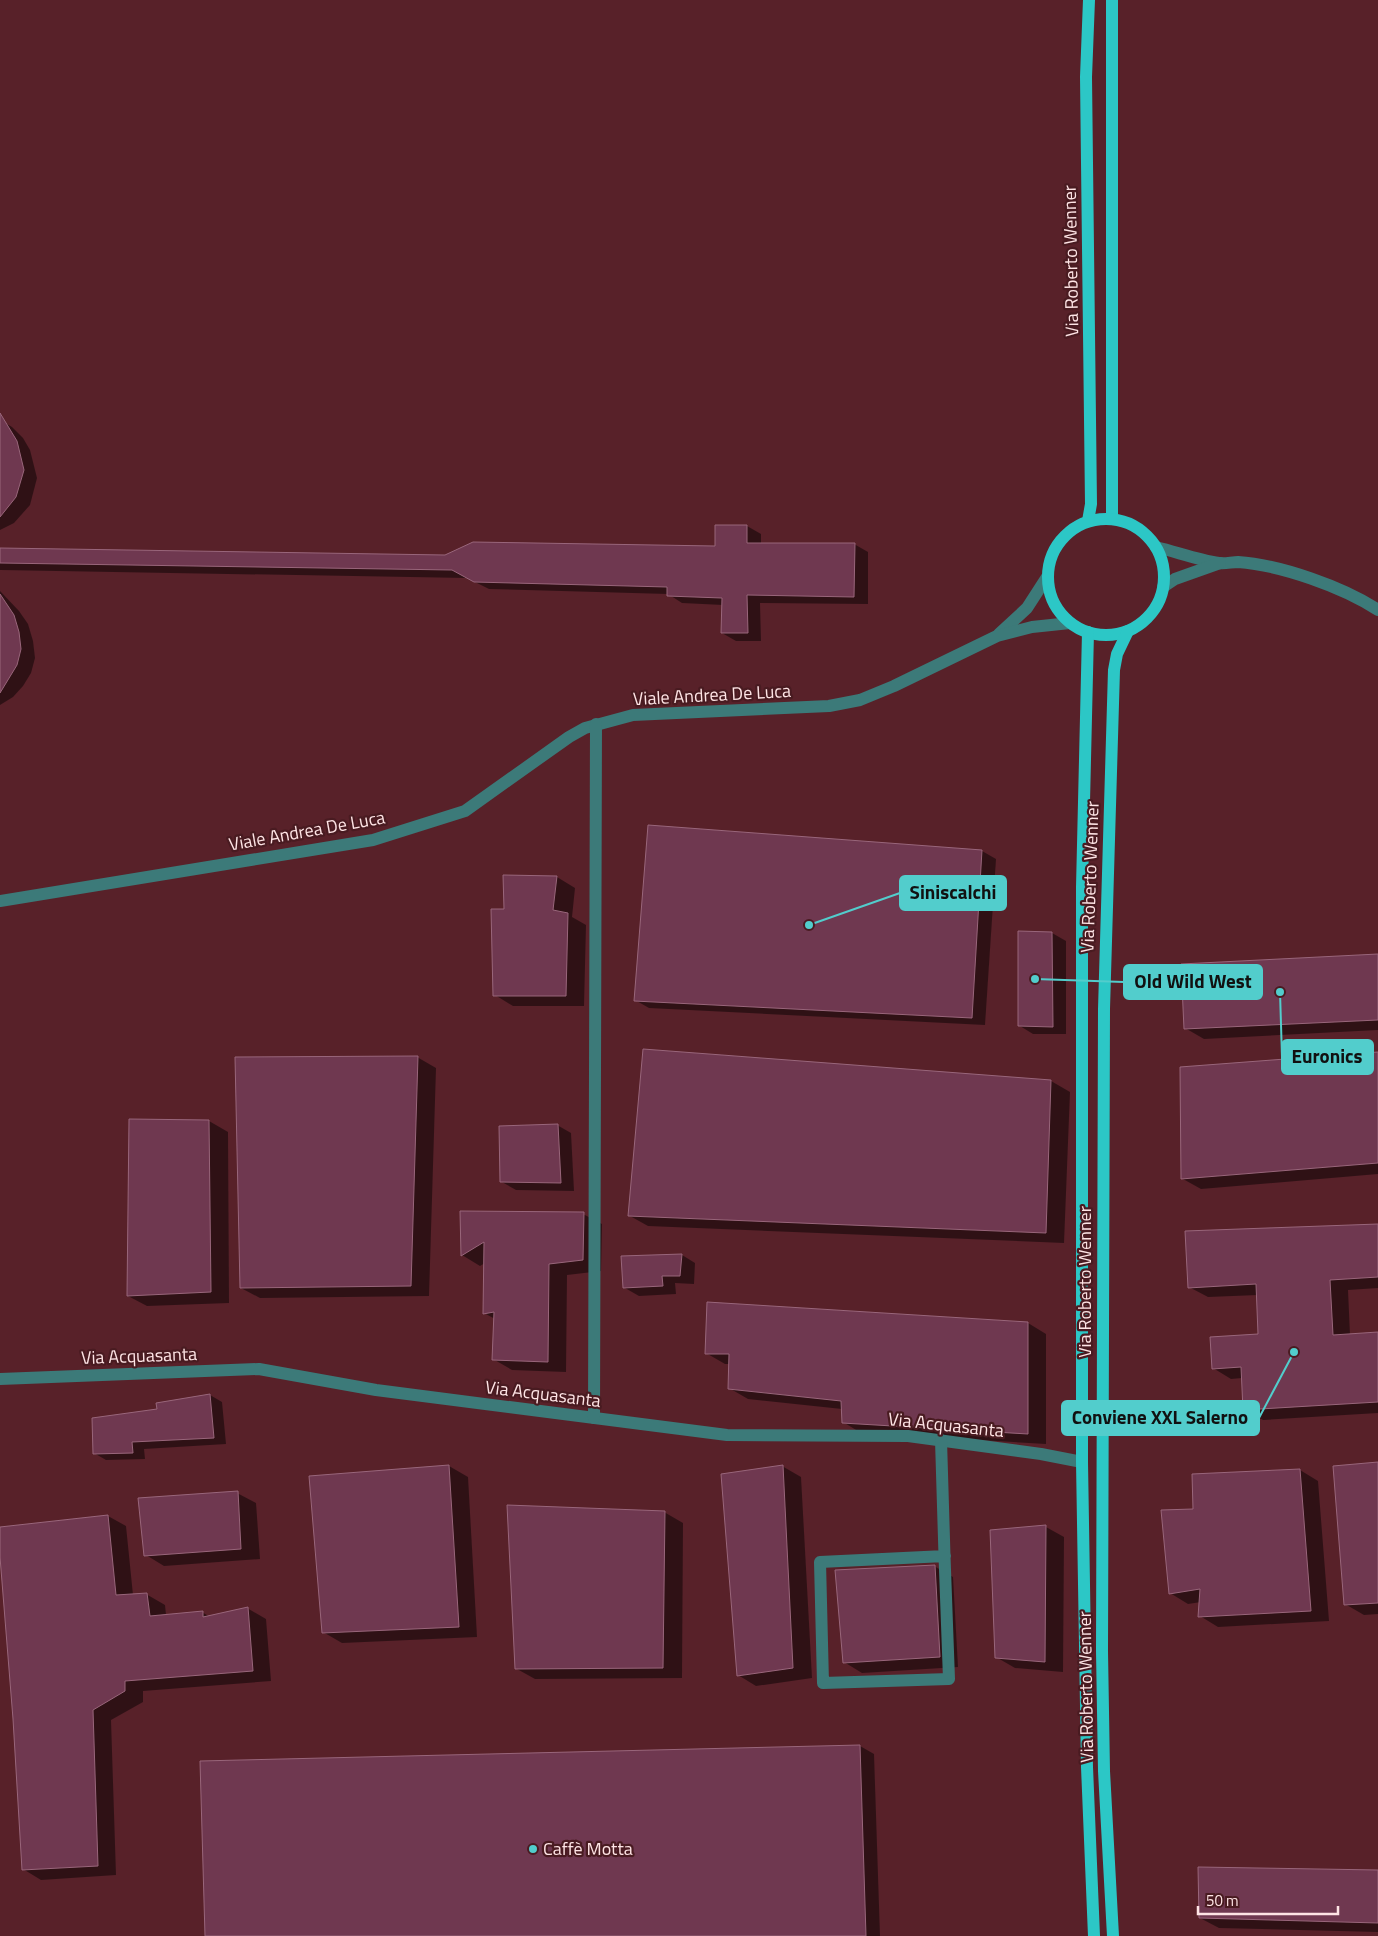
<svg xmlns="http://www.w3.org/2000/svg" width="1378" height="1936" font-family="'Titillium Web',sans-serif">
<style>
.built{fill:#582129}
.shadow{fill:#0007}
.building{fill:#6f3850;stroke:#99667b}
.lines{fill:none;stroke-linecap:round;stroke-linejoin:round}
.minor{stroke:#3c7a79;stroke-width:12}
.major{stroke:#2cc7c6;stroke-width:12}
.poi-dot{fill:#52cdcc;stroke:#491b21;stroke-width:2}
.labels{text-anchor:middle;stroke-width:4.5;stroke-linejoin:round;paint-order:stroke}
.street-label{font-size:18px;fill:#fee4e5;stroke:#491b21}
.poi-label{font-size:18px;fill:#fee4e5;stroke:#491b21;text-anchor:start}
.leader{fill:none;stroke:#52cdcc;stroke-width:2}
.callout-dot{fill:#52cdcc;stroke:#491b21;stroke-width:2}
.callout{fill:#52cdcc;stroke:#52cdcc;stroke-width:2}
.callout-label{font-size:19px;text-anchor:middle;font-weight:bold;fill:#111}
</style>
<rect width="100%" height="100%" fill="#491b21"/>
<rect class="built" x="0" y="0" width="1378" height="1936"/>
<g class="shadow">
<polygon points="0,420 12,427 23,438 30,450 37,478 30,505 14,523 0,530"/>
<polygon points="747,526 761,534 761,544 854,544 868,552 868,604 760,603 761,641 736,641 722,633 723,605 682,603 668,594 489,589 467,578 0,570 0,549 445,556 716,548"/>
<polygon points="0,591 19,611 28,624 33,641 35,658 31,673 23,686 13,697 0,705"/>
<polygon points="982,851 996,859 985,1025 649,1008 635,1000"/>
<polygon points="557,877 575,888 572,917 586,925 584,1006 513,1006 495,995 505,910"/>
<polygon points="1019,932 1052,933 1066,941 1066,1034 1033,1034 1020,1026"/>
<polygon points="1378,956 1378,1030 1204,1039 1185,1028"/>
<polygon points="645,1050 1051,1081 1070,1092 1064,1243 648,1226 630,1216"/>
<polygon points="1378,1053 1378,1174 1201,1189 1183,1179"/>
<polygon points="417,1057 436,1068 429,1296 260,1298 241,1288"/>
<polygon points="130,1121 209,1121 228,1132 229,1303 147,1306 128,1296"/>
<polygon points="557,1125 571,1133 574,1191 516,1190 502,1182"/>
<polygon points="461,1212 583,1214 602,1224 601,1271 567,1275 566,1372 512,1370 493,1359 495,1319 484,1313 485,1263 480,1266 462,1255"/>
<polygon points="1378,1225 1378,1288 1348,1290 1350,1335 1378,1334 1378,1413 1263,1420 1244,1409 1242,1378 1231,1379 1213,1368 1260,1335 1258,1295 1208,1297 1189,1287"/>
<polygon points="682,1255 695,1263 694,1284 675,1283 676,1294 639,1296 625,1288"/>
<polygon points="1028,1323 1046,1334 1046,1444 861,1433 843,1422 842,1409 748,1399 729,1388 730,1364 725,1364 706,1353"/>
<polygon points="210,1395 222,1402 226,1444 144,1449 145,1459 106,1460 94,1453 158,1410"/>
<polygon points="1378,1464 1378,1614 1364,1615 1345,1604"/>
<polygon points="449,1466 468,1477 477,1637 342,1643 323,1632 310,1477"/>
<polygon points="782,1466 801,1477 812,1678 756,1686 738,1675"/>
<polygon points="1300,1470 1318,1481 1329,1621 1218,1627 1200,1616 1201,1602 1188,1604 1170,1593 1194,1510"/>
<polygon points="237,1493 256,1503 260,1559 164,1566 146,1555"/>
<polygon points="664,1512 683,1523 682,1678 535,1679 517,1669"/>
<polygon points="108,1516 126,1526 133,1595 146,1594 165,1605 166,1615 202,1612 210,1617 247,1608 266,1619 271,1681 143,1691 143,1702 111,1720 116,1875 41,1880 23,1869 14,1719 0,1529"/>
<polygon points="1046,1527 1064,1537 1063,1672 1015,1668 996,1657"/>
<polygon points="934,1566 953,1577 958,1667 862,1673 844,1662"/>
<polygon points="860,1746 874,1754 880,1936 207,1936 201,1763"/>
<polygon points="1378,1871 1378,1932 1219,1928 1200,1918"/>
</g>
<g class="building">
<polygon points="0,413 17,441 24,470 16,497 0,517"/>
<polygon points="715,525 747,525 747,543 855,543 854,597 747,595 748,633 721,633 722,598 667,596 667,587 474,582 452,570 0,563 0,548 445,555 473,542 715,546"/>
<polygon points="0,594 14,615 19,632 21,649 17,665 0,693"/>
<polygon points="648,825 982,850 972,1018 634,1001"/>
<polygon points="503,875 557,876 553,910 568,913 566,996 493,996 491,909 504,909"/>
<polygon points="1018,931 1052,932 1053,1027 1018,1026"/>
<polygon points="1378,954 1378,1020 1184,1029 1181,964"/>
<polygon points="643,1049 1051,1080 1046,1233 628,1216"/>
<polygon points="1378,1052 1378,1163 1181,1179 1180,1067"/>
<polygon points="418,1056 411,1286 240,1288 235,1057"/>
<polygon points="129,1119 209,1120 211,1292 127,1296"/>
<polygon points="558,1124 561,1183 500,1182 499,1126"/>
<polygon points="460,1211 584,1212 583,1260 549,1264 548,1362 492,1360 494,1312 483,1314 484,1242 461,1256"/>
<polygon points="1378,1224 1378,1277 1330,1280 1333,1335 1378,1332 1378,1402 1243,1410 1241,1367 1212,1369 1210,1337 1258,1334 1256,1284 1188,1288 1185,1231"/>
<polygon points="682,1254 680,1276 662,1276 663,1286 623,1288 621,1256"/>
<polygon points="707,1302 1028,1322 1028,1434 842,1423 841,1401 728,1389 729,1354 705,1354"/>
<polygon points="210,1394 214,1438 132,1442 133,1453 93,1454 92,1418 157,1409 156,1403"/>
<polygon points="1378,1462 1378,1603 1344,1605 1333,1466"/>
<polygon points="449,1465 459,1627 322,1633 309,1476"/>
<polygon points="783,1465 793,1668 737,1676 721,1474"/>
<polygon points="1300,1469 1311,1611 1198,1617 1200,1589 1169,1594 1161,1510 1193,1509 1192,1474"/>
<polygon points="238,1491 241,1549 144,1556 138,1498"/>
<polygon points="507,1505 665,1511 663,1668 515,1669"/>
<polygon points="108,1515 116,1595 147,1593 150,1616 203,1611 203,1617 248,1607 253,1671 125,1681 125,1691 93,1710 98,1866 22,1870 13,1719 0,1557 0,1527"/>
<polygon points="1046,1525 1045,1662 995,1658 990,1530"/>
<polygon points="935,1565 940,1657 843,1663 835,1570"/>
<polygon points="860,1745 866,1936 205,1936 200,1761"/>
<polygon points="1198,1867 1378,1870 1378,1923 1199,1918"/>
</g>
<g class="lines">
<g class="minor">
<path d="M1156,547C1177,552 1198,560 1219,563C1225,564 1232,562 1238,562C1281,565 1343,587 1378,610"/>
<polyline points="1163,587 1175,579 1220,563"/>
<polyline points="999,634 1027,608 1047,577"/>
<polyline points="0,901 373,840 465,811 569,737 585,728 633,715 829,706 860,700 894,686 997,636 1032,627 1070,623"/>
<polyline points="0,1379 259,1369 376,1390 727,1435 908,1436 1041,1454 1082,1462"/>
<polyline points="594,1418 596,724"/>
<path d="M941,1440C943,1520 946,1599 949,1679L823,1683L820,1562L945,1556"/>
</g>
<g class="major">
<polyline points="1112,0 1112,518"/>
<circle cx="1106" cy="577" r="58"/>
<polyline points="1088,521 1091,504 1086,77 1089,0"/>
<polyline points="1088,632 1082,887 1082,1462 1087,1767 1094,1936"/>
<polyline points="1113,1936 1104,1771 1102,1651 1104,1009 1114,670 1117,654 1128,631"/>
</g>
</g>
<circle class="poi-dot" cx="533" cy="1849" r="5"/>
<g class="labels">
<g class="street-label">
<text transform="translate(1071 261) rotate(-91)" y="6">Via Roberto Wenner</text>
<text transform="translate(712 695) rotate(-3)" y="6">Viale Andrea De Luca</text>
<text transform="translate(307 831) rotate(-10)" y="6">Viale Andrea De Luca</text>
<text transform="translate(1090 877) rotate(-88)" y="6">Via Roberto Wenner</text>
<text transform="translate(1085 1282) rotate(-90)" y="6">Via Roberto Wenner</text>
<text transform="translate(139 1356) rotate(-2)" y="6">Via Acquasanta</text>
<text transform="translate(543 1394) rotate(7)" y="6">Via Acquasanta</text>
<text transform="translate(946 1425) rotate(6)" y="6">Via Acquasanta</text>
<text transform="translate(1086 1687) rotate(-91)" y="6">Via Roberto Wenner</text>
</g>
<g class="poi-label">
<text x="543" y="1855">Caffè Motta</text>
</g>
</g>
<path class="leader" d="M809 925L900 893M1035 979L1124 982M1280 992L1282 1057M1294 1352L1259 1418"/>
<g class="callout-dot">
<circle cx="809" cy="925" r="5"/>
<circle cx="1035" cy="979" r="5"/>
<circle cx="1280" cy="992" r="5"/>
<circle cx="1294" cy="1352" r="5"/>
</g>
<g class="callout">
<rect x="900" y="876" width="106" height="34" rx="5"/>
<rect x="1124" y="965" width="138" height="34" rx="5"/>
<rect x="1282" y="1040" width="91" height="34" rx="5"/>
<rect x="1062" y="1401" width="197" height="34" rx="5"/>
</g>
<g class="callout-label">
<text x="953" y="899">Siniscalchi</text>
<text x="1193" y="988">Old Wild West</text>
<text x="1327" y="1063">Euronics</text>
<text x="1160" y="1424">Conviene XXL Salerno</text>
</g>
<path d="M1198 1906v8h140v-8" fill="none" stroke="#fee4e5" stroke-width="2.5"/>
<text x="1206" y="1906" font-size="15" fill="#fee4e5" stroke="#491b21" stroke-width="4" paint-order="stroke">50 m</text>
</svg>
